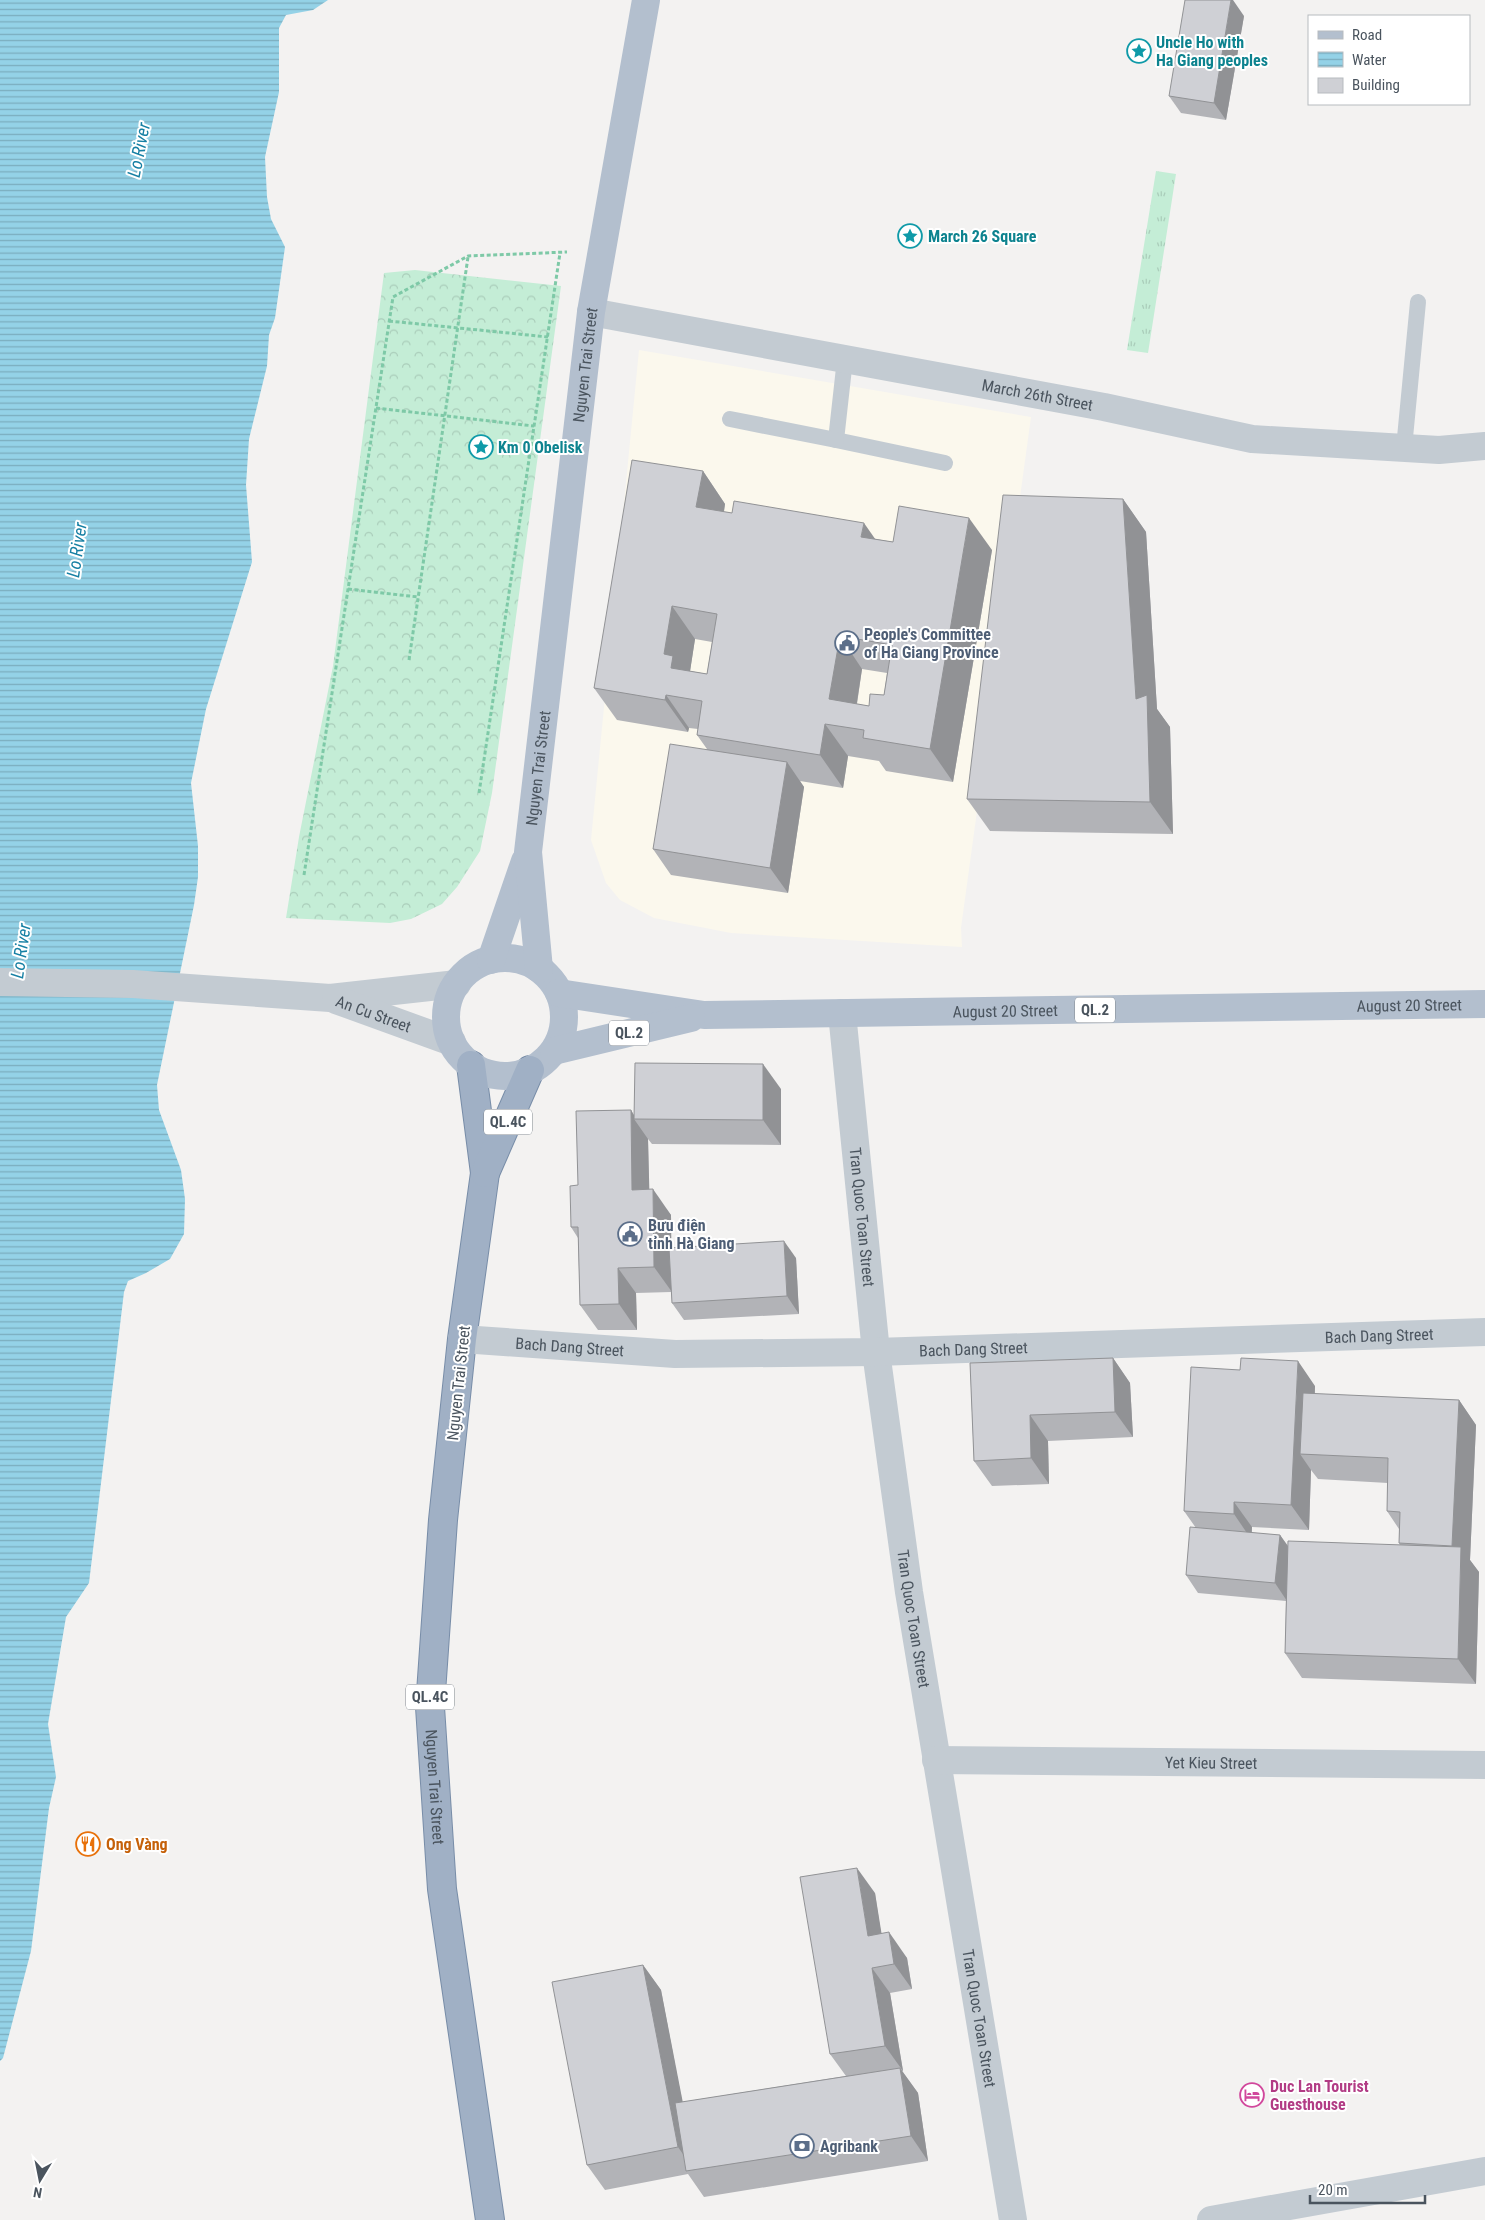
<svg xmlns="http://www.w3.org/2000/svg" width="1485" height="2220" font-family="'Roboto Condensed',sans-serif">
<style>
.commercial{fill:#fbf8ed}
.grass{fill:url(#grass-tufts)}
.forest{fill:url(#forest-crowns)}
.water{fill:url(#water-rules)}
.lines{fill:none;stroke-linecap:round;stroke-linejoin:round}
.trunk-casing{stroke:#788da8;stroke-width:30}
.path{stroke:#7ec9a7;stroke-width:3;stroke-dasharray:4 2.5;stroke-linecap:butt}
.service{stroke:#c3cbd2;stroke-width:16}
.minor{stroke:#c3cbd2;stroke-width:28}
.tertiary{stroke:#c3cbd2;stroke-width:28}
.primary{stroke:#b3bfce;stroke-width:28}
.trunk{stroke:#a0b0c5;stroke-width:28}
.wall{fill:#b2b3b7;fill-rule:evenodd}
.shaded-wall{fill:#919295}
.building{fill:#cfd0d5;stroke:#919295;fill-rule:evenodd}
.labels{text-anchor:middle;stroke-width:4;stroke-linejoin:round;paint-order:stroke}
.shield{fill:#fff;stroke:#80878e;stroke-width:1}
.shield-label{font-size:15px;font-weight:bold;fill:#4a545e}
.culture-label{font-size:16px;font-weight:bold;fill:#0d838f;stroke:#fff;text-anchor:start}
.street-label{font-size:16px;fill:#4a545e;stroke:#fff}
.service-label{font-size:16px;font-weight:bold;fill:#4e5e75;stroke:#fff;text-anchor:start}
.food-label{font-size:16px;font-weight:bold;fill:#c56008;stroke:#fff;text-anchor:start}
.hotel-label{font-size:16px;font-weight:bold;fill:#b23c85;stroke:#fff;text-anchor:start}
.water-label{font-size:18px;font-style:italic;fill:#1780a4;stroke:#fff}
</style>
<defs>
<pattern id="grass-tufts" width="24" height="20" patternUnits="userSpaceOnUse" patternTransform="scale(1.25)"><rect width="24" height="20" fill="#c4edd6"/><path d="M3 7l-1-3M5 7V3M7 7l1-3M15 17l-1-3M17 17v-4M19 17l1-3" fill="none" stroke="#aacdba"/></pattern>
<pattern id="forest-crowns" width="20" height="18" patternUnits="userSpaceOnUse" patternTransform="scale(1.25)"><rect width="20" height="18" fill="#c4edd6"/><path d="M2 6a3 3 0 1 1 6 0M12 15a3 3 0 1 1 6 0" fill="none" stroke="#aacdba"/></pattern>
<pattern id="water-rules" width="6" height="5" patternUnits="userSpaceOnUse" patternTransform="scale(1.25)"><rect width="6" height="5" fill="#94d2e7"/><path d="M0 2.5h6" fill="none" stroke="#7badbe"/></pattern>
</defs>
<rect width="100%" height="100%" fill="#f3f2f1"/>
<polygon class="commercial" points="639,350 1031,417 961,928 962,947 731,933 654,918 620,900 606,883 591,840"/>
<polygon class="grass" points="1156,171 1176,174 1148,353 1127,350"/>
<polygon class="forest" points="415,270 561,286 492,793 480,851 457,887 442,904 411,919 390,923 286,918 299,837 333,666 384,273"/>
<polygon class="water" points="0,0 328,0 313,10 286,15 279,28 279,92 265,157 267,197 271,219 285,247 275,318 269,335 267,366 249,439 246,485 252,562 206,709 191,783 198,846 198,877 194,905 157,1085 159,1110 181,1170 185,1199 184,1234 170,1259 146,1273 128,1281 124,1292 89,1583 66,1617 48,1724 56,1777 49,1808 31,1951 3,2058 0,2061"/>
<g class="lines">
<g class="trunk-casing">
<g id="trunk">
<path id="s8" d="M471,1065L485,1173L462,1339L443,1520L430,1707L442,1889L490,2220"/>
<polyline points="485,1173 530,1070"/>
</g>
</g>
<g class="path">
<polyline points="389,321 548,337"/>
<polyline points="376,408 534,426"/>
<polyline points="348,589 418,597"/>
<polyline points="409,660 468,257"/>
<polyline points="479,793 560,253"/>
<polyline points="304,875 393,297 468,256 567,252"/>
</g>
<g class="service">
<polyline points="845,359 836,440 945,463"/>
<polyline points="730,419 836,440"/>
<polyline points="1404,448 1418,302"/>
</g>
<g class="minor">
<path id="s1" d="M591,312L1104,407L1252,439L1439,450L1485,446"/>
<path id="s2" d="M842,1013L876,1352L909,1592L1013,2220"/>
<path id="s3" d="M462,1339L675,1354L876,1352L1485,1332"/>
<path id="s4" d="M936,1760L1485,1765"/>
</g>
<g class="tertiary">
<polyline points="0,982 133,984 330,998 457,984"/>
<path id="s5" d="M336,1000L452,1042"/>
<polyline points="1211,2220 1485,2171"/>
</g>
<g class="primary">
<circle cx="505" cy="1017" r="59"/>
<polyline points="491,960 525,861"/>
<path id="s6" d="M539,969L528,852L591,312L646,0"/>
<path id="s7" d="M559,993L704,1015L1485,1004"/>
<polyline points="554,1051 691,1018"/>
</g>
<use href="#trunk" class="trunk"/>
</g>
<g class="wall">
<polygon points="1244,16 1226,120 1181,113 1169,96"/>
<path d="M703,471L725,504L724,512L893,542L992,550L953,782L886,771L879,761L848,756L843,788L800,781L804,787L788,893L671,875L653,849L707,749L697,735L698,729L689,728L688,732L617,720L594,688ZM695,639L712,642L707,674L690,671ZM862,669L887,673L884,695L869,706L857,704Z"/>
<polygon points="1123,499 1146,532 1157,709 1170,727 1173,834 990,831 967,799"/>
<polygon points="781,1089 781,1145 652,1144 648,1139 649,1189 671,1215 671,1247 796,1258 799,1314 684,1320 672,1303 671,1292 636,1293 637,1330 598,1330 580,1305 578,1238 571,1227 631,1110 634,1115"/>
<polygon points="1113,1358 1130,1383 1133,1437 1048,1441 1049,1484 992,1486 974,1461 970,1363"/>
<path d="M1315,1386V1394L1459,1400L1476,1425L1470,1560L1479,1572L1476,1684L1302,1678L1285,1653L1286,1601L1198,1593L1186,1575L1196,1528L1184,1511ZM1311,1470L1318,1479L1388,1483L1387,1511L1399,1529V1543L1400,1545L1288,1546L1280,1535L1252,1533V1527L1309,1530Z"/>
<polygon points="875,1893 881,1934 907,1958 912,1989 890,1993 903,2071 902,2071 918,2093 928,2161 704,2197 688,2174 605,2190 587,2165 643,1965 661,1990 682,2102 846,2076 830,2054"/>
</g>
<g class="shaded-wall">
<polygon points="1231,0 1233,0 1244,16 1226,120 1214,103"/>
<polygon points="703,471 725,504 719,540 696,507"/>
<polygon points="1123,499 1146,532 1157,709 1170,727 1173,834 1150,802 1136,699"/>
<polygon points="969,518 992,550 953,782 930,749"/>
<polygon points="864,523 887,556 861,537"/>
<polygon points="672,606 695,639 689,678 671,668 664,654"/>
<polygon points="840,636 862,669 853,728 829,699"/>
<polygon points="666,695 689,728 688,732 665,700"/>
<polygon points="825,724 848,756 843,788 820,755"/>
<polygon points="787,762 804,787 788,893 770,868"/>
<polygon points="763,1064 781,1089 781,1145 763,1120"/>
<polygon points="631,1110 636,1119 634,1119 648,1139 650,1215 632,1190"/>
<polygon points="653,1189 671,1215 672,1292 654,1267"/>
<polygon points="784,1241 796,1258 799,1314 787,1296"/>
<polygon points="618,1268 636,1293 637,1330 619,1304"/>
<polygon points="1113,1358 1130,1383 1133,1437 1115,1412"/>
<polygon points="1298,1361 1315,1386 1312,1455 1300,1454 1311,1470 1309,1530 1291,1505"/>
<polygon points="1459,1400 1476,1425 1470,1560 1479,1572 1476,1684 1458,1659 1461,1558 1452,1546"/>
<polygon points="1030,1415 1048,1441 1049,1484 1031,1458"/>
<polygon points="1234,1502 1252,1527 1251,1539 1234,1514"/>
<polygon points="1280,1535 1292,1552 1287,1601 1275,1583"/>
<polygon points="857,1868 875,1893 886,1961 868,1936"/>
<polygon points="889,1932 907,1958 912,1989 894,1964"/>
<polygon points="643,1965 661,1990 696,2170 694,2170 678,2147"/>
<polygon points="872,1968 890,1993 903,2071 885,2046"/>
<polygon points="900,2068 918,2093 928,2161 911,2136"/>
</g>
<g class="building">
<polygon points="1185,0 1231,0 1214,103 1169,96"/>
<path d="M632,460L703,471L696,507L732,513L734,501L864,523L861,537L893,542L899,506L969,518L930,749L863,738L864,730L825,724L820,755L697,735L702,701L666,695L665,700L594,688ZM672,606L717,614L707,674L671,668L673,656L664,654ZM840,636L892,645L884,695L870,694L869,706L829,699Z"/>
<polygon points="1003,495 1123,499 1136,699 1147,695 1150,802 967,799"/>
<polygon points="670,744 787,762 770,868 653,849"/>
<polygon points="635,1063 763,1064 763,1120 634,1119"/>
<polygon points="631,1110 632,1190 653,1189 654,1267 618,1268 619,1304 580,1305 578,1227 571,1227 570,1186 578,1185 576,1111"/>
<polygon points="784,1241 787,1296 672,1303 669,1248"/>
<polygon points="1113,1358 1115,1412 1030,1415 1031,1458 974,1461 970,1363"/>
<polygon points="1241,1358 1298,1361 1291,1505 1234,1502 1234,1514 1184,1511 1191,1367 1240,1370"/>
<polygon points="1303,1393 1459,1400 1452,1546 1399,1543 1400,1512 1387,1511 1388,1458 1300,1454"/>
<polygon points="1190,1527 1280,1535 1275,1583 1186,1575"/>
<polygon points="1288,1541 1461,1547 1458,1659 1285,1653"/>
<polygon points="857,1868 868,1936 889,1932 894,1964 872,1968 885,2046 830,2054 800,1877"/>
<polygon points="643,1965 678,2147 587,2165 552,1982"/>
<polygon points="900,2068 911,2136 686,2171 675,2103"/>
</g>
<defs>
<g id="sight-ring" transform="scale(1.25)"><circle r="9.5" fill="#fff" stroke="#0f9aa8" stroke-width="1.5"/><path d="M0-6L1.8-2.2L6-1.7L2.9 1.2L3.7 5.4L0 3.3L-3.7 5.4L-2.9 1.2L-6-1.7L-1.8-2.2Z" fill="#0f9aa8"/></g>
<g id="civic-ring" transform="scale(1.25)"><circle r="9.5" fill="#fff" stroke="#5c6f8a" stroke-width="1.5"/><path d="M-.6-6.5H3V-4.5H.6V-3L4-1V1h2V6H-6V1h2V-1L-.6-3ZM-1.2 2.5V6h2.4V2.5Z" fill="#5c6f8a"/></g>
<g id="restaurant-ring" transform="scale(1.25)"><circle r="9.5" fill="#fff" stroke="#e8710a" stroke-width="1.5"/><path d="M-5-6h1v4h1v-4h1v4h1v-4h1v5L-1.5 .5V6h-2V.5L-5-1ZM5-6V6H3V1.5H1.5Q1.5-4 5-6Z" fill="#e8710a"/></g>
<g id="hotel-ring" transform="scale(1.25)"><circle r="9.5" fill="#fff" stroke="#d1479c" stroke-width="1.5"/><path d="M-6-4.5h1.5V1H6V5H4.5V3h-9V5H-6ZM-4 0a1.8 1.8 0 1 1 3.6 0ZM.5 0V-2.5h3Q6-2.5 6 0Z" fill="#d1479c"/></g>
<g id="bank-ring" transform="scale(1.25)"><circle r="9.5" fill="#fff" stroke="#5c6f8a" stroke-width="1.5"/><path d="M-6-4H6V4H-6ZM0-2.3a2.3 2.3 0 1 0 0 4.6a2.3 2.3 0 1 0 0-4.6Z" fill="#5c6f8a"/></g>
</defs>
<g fill-rule="evenodd">
<use href="#sight-ring" x="1139" y="51"/>
<use href="#sight-ring" x="910" y="236"/>
<use href="#sight-ring" x="481" y="447"/>
<use href="#civic-ring" x="847" y="643"/>
<use href="#civic-ring" x="630" y="1234"/>
<use href="#restaurant-ring" x="88" y="1844"/>
<use href="#hotel-ring" x="1252" y="2095"/>
<use href="#bank-ring" x="802" y="2146"/>
</g>
<g class="labels">
<g class="shield">
<rect x="1075" y="997.5" width="40" height="25" rx="4"/>
<rect x="609" y="1020.5" width="40" height="25" rx="4"/>
<rect x="484" y="1109.5" width="48" height="25" rx="4"/>
<rect x="406" y="1684.5" width="48" height="25" rx="4"/>
</g>
<g class="shield-label">
<text x="1095" y="1015">QL.2</text>
<text x="629" y="1038">QL.2</text>
<text x="508" y="1127">QL.4C</text>
<text x="430" y="1702">QL.4C</text>
</g>
<g class="culture-label">
<text x="1156" y="48">Uncle Ho with<tspan x="1156" dy="18">Ha Giang peoples</tspan></text>
<text x="928" y="242">March 26 Square</text>
<text x="498" y="453">Km 0 Obelisk</text>
</g>
<g class="street-label">
<text dy="6" stroke="none"><textPath href="#s6" startOffset="608">Nguyen Trai Street</textPath></text>
<text dy="6" stroke="none"><textPath href="#s1" startOffset="454">March 26th Street</textPath></text>
<text dy="6" stroke="none"><textPath href="#s6" startOffset="202">Nguyen Trai Street</textPath></text>
<text dy="6" stroke="none"><textPath href="#s7" startOffset="852">August 20 Street</textPath></text>
<text dy="6" stroke="none"><textPath href="#s7" startOffset="448">August 20 Street</textPath></text>
<text dy="6" stroke="none"><textPath href="#s5" startOffset="40">An Cu Street</textPath></text>
<text dy="6" stroke="none"><textPath href="#s2" startOffset="205">Tran Quoc Toan Street</textPath></text>
<text dy="6" stroke="none"><textPath href="#s3" startOffset="918">Bach Dang Street</textPath></text>
<text dy="6" stroke="none"><textPath href="#s3" startOffset="108">Bach Dang Street</textPath></text>
<text dy="6" stroke="none"><textPath href="#s3" startOffset="512">Bach Dang Street</textPath></text>
<text transform="translate(458 1383) rotate(-84)" y="6">Nguyen Trai Street</text>
<text dy="6" stroke="none"><textPath href="#s2" startOffset="610">Tran Quoc Toan Street</textPath></text>
<text dy="6" stroke="none"><textPath href="#s4" startOffset="275">Yet Kieu Street</textPath></text>
<text dy="6" stroke="none"><textPath href="#s8" startOffset="726">Nguyen Trai Street</textPath></text>
<text dy="6" stroke="none"><textPath href="#s2" startOffset="1015">Tran Quoc Toan Street</textPath></text>
</g>
<g class="service-label">
<text x="864" y="640">People's Committee<tspan x="864" dy="18">of Ha Giang Province</tspan></text>
<text x="648" y="1231">Bưu điện<tspan x="648" dy="18">tỉnh Hà Giang</tspan></text>
<text x="820" y="2152">Agribank</text>
</g>
<g class="food-label">
<text x="106" y="1850">Ong Vàng</text>
</g>
<g class="hotel-label">
<text x="1270" y="2092">Duc Lan Tourist<tspan x="1270" dy="18">Guesthouse</tspan></text>
</g>
<g class="water-label">
<text transform="translate(139 150) rotate(-79)" y="6">Lo River</text>
<text transform="translate(77 550) rotate(-82)" y="6">Lo River</text>
<text transform="translate(21 951) rotate(-82)" y="6">Lo River</text>
</g>
</g>
<rect x="1308" y="15" width="162" height="90" fill="#ffffff" stroke="#b7bbbf"/>
<rect x="1318" y="31" width="25" height="8" fill="#b3bfce" stroke="#b7bbbf"/>
<text x="1352" y="40" font-size="15" fill="#4a545e">Road</text>
<rect x="1318" y="52" width="25" height="15" fill="url(#water-rules)" stroke="#b7bbbf"/>
<text x="1352" y="65" font-size="15" fill="#4a545e">Water</text>
<rect x="1318" y="78" width="25" height="15" fill="#cfd0d5" stroke="#b7bbbf"/>
<text x="1352" y="90" font-size="15" fill="#4a545e">Building</text>
<g transform="translate(40 2180) rotate(190)" stroke="#ffffff" stroke-width="4" paint-order="stroke">
<path d="M0-4L9 19L0 12L-9 19Z" fill="#4a545e"/>
<text y="-8" font-size="14" font-weight="bold" text-anchor="middle" fill="#4a545e">N</text>
</g>
<path d="M1310 2195v8h115v-8" fill="none" stroke="#4a545e" stroke-width="2.5"/>
<text x="1318" y="2195" font-size="15" fill="#4a545e" stroke="#ffffff" stroke-width="4" paint-order="stroke">20 m</text>
</svg>
